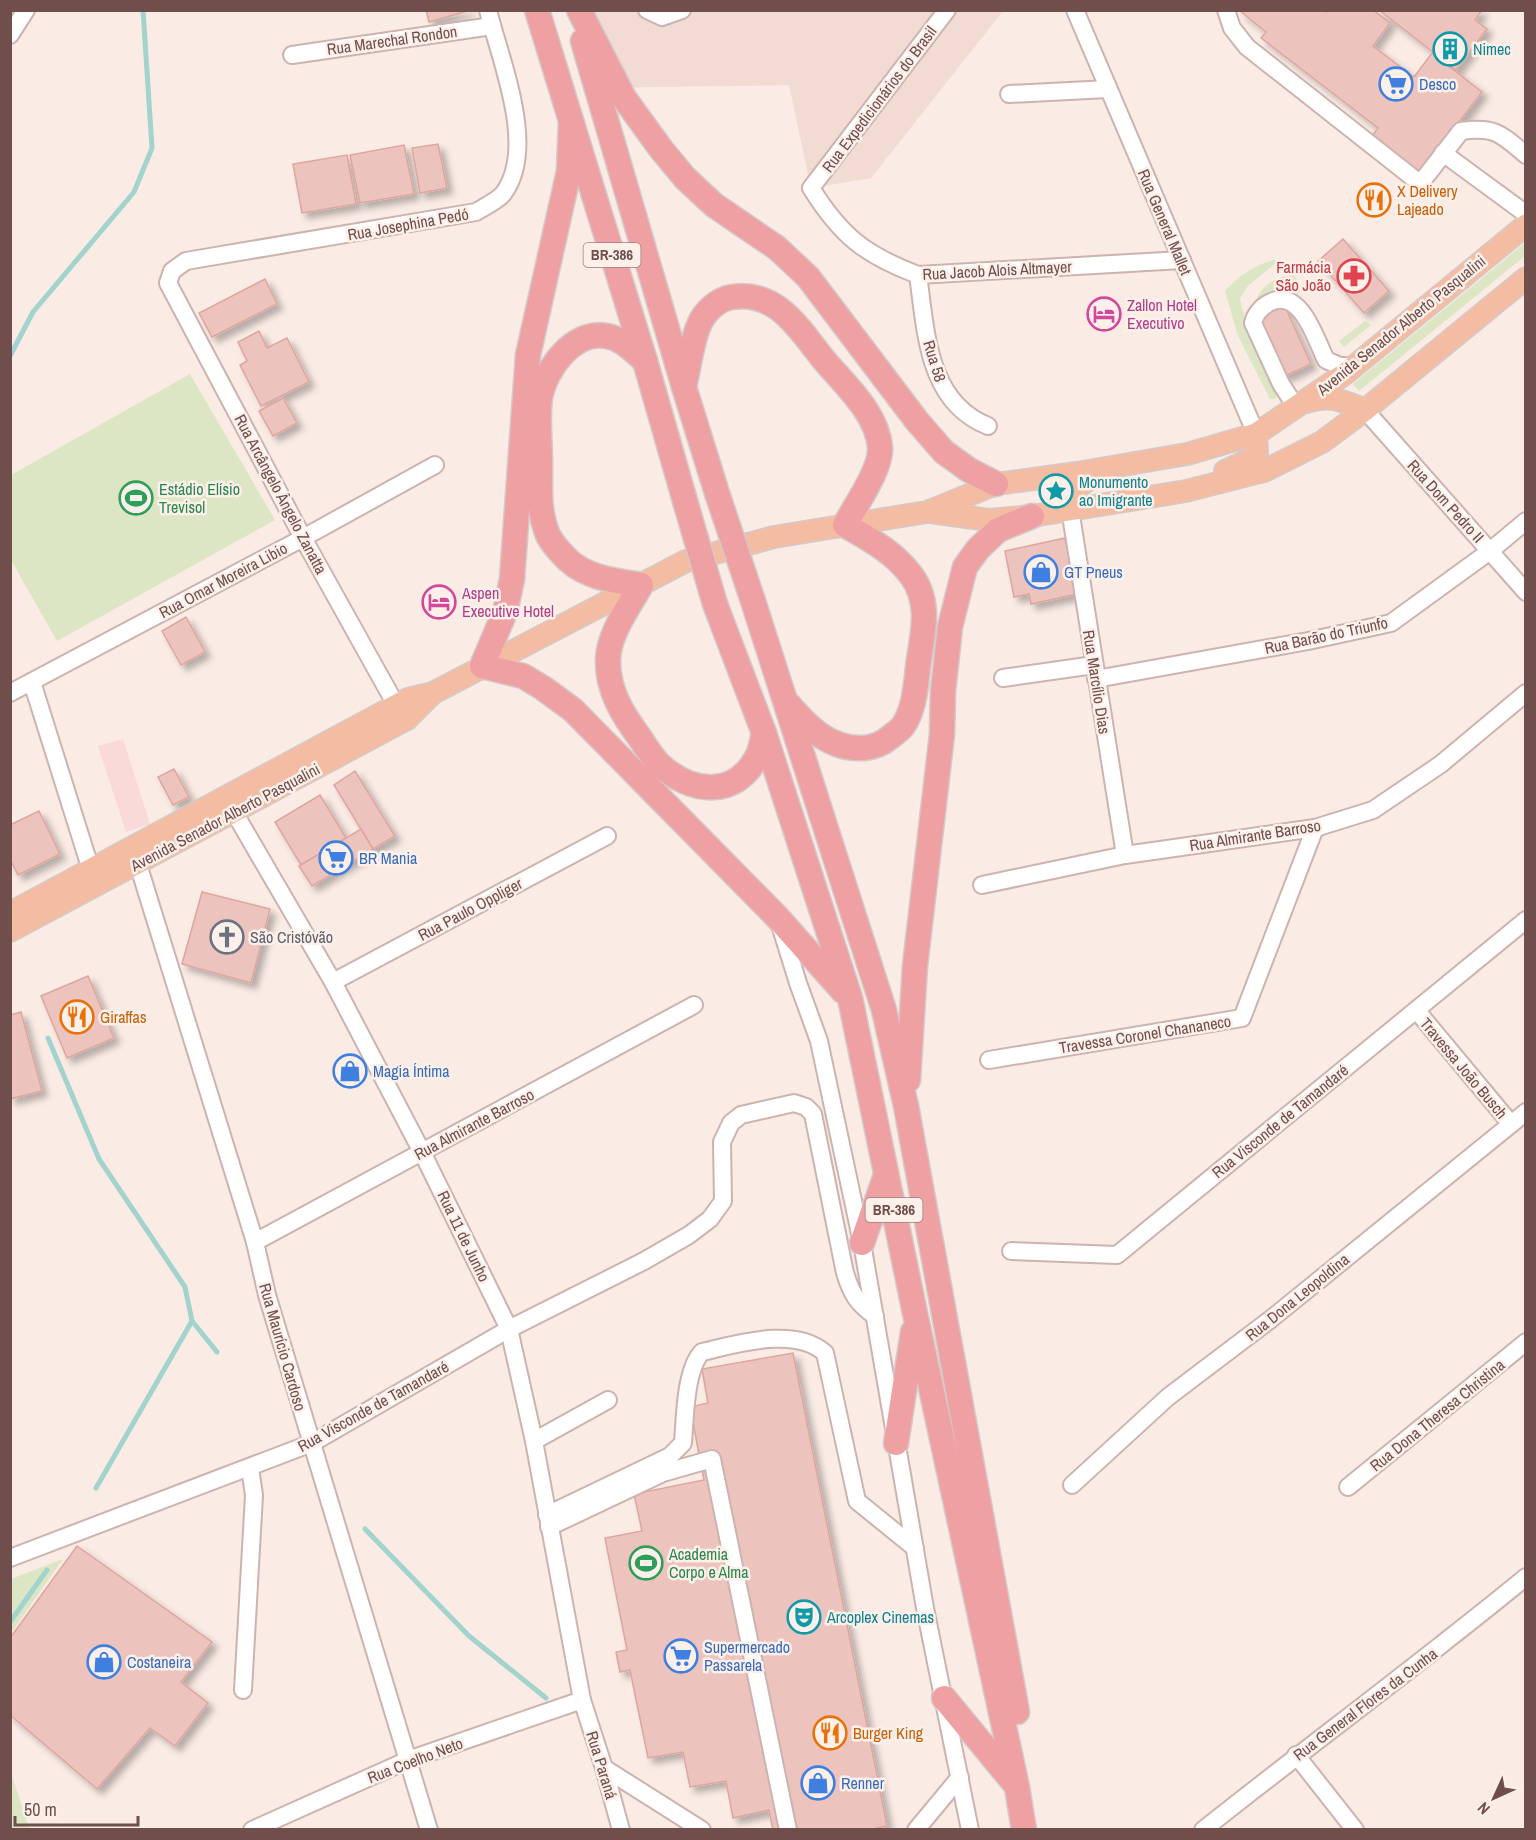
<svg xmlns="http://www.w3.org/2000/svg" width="1536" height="1840" font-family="'Archivo Narrow',sans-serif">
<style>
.residential{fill:#f1dbd3}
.commercial{fill:#fad9d9}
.green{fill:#dce6c4}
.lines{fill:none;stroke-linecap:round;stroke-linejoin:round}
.stream{stroke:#a2d3cc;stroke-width:5}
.building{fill:#edc3be;stroke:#dea5a0;stroke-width:1.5;filter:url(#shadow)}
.minor-casing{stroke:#cdb3af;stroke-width:20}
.major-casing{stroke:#d4cac9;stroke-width:24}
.highway-casing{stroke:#d4cac9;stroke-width:27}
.minor{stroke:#fff;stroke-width:16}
.major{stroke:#f4bca2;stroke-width:21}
.highway{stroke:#efa0a3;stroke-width:24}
.highway-bridge-casing{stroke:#d4cac9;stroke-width:27;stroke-linecap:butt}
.highway-bridge{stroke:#efa0a3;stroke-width:24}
.labels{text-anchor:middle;stroke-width:5;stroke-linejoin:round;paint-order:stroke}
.shield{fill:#fdf0ea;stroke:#9a7f7b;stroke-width:1.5}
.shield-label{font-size:15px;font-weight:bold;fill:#704e4c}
.street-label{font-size:16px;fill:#704e4c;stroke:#fdf0ea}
.culture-label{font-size:16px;fill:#0d838f;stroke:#fdf0ea;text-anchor:start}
.shop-label{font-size:16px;fill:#366cbe;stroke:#fdf0ea;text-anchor:start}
.food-label{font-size:16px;fill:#c56008;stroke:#fdf0ea;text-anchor:start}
.health-label{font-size:16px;fill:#be3a42;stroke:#fdf0ea;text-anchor:end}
.hotel-label{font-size:16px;fill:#b23c85;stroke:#fdf0ea;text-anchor:start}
.leisure-label{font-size:16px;fill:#27864d;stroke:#fdf0ea;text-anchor:start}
.worship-label{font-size:16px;fill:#5b616d;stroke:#fdf0ea;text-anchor:start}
</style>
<defs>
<filter id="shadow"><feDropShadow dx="5.5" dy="5.5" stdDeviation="3" flood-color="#0004"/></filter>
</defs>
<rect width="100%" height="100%" fill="#faebe4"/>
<polygon class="residential" points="571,11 1003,11 871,178 811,188 789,85 596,88"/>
<polygon class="commercial" points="123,739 150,824 126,832 98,746"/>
<g class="green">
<polygon points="1525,243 1525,256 1359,391 1353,384"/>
<path d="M1274,260L1278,261L1248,286L1240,298C1245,330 1267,365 1280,394L1275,399H1270L1238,336L1225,291C1237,277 1256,264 1274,260Z"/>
<path d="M1290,275L1294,276C1299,281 1303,287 1299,294C1285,293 1277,289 1263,296L1260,303L1253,309C1257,290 1271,278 1290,275Z"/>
<polygon points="1365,321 1371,325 1344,347 1339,341"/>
<polygon points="190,374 275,520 57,641 11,560 11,475"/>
<polygon points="63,1559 11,1633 11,1579"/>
<polygon points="10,1770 29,1828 11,1829"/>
</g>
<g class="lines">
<g class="stream">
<polyline points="10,356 33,312 134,192 152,148 143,10"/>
<polyline points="48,1038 99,1159 185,1287 192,1321 217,1352"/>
<polyline points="96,1488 192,1321"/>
<polyline points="365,1529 469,1636 546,1698"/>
<polyline points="10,1622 47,1570"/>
</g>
</g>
<g class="building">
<polygon points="426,10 471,10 429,22"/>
<polygon points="1324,10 1326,12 1327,10 1373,10 1390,23 1373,46 1414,77 1432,53 1482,92 1420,173 1372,136 1378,128 1261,38 1266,32 1240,11"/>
<polygon points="1379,10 1482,10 1475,20 1487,29 1456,70"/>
<polygon points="438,144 447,188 420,193 412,148"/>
<polygon points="404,145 414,194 360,203 350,155"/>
<polygon points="347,155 356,204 302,213 293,164"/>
<polygon points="1343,239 1389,291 1364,313 1318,261"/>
<polygon points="265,279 277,304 212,337 199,313"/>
<polygon points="1283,302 1311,364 1283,377 1257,320 1268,315 1266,310"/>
<polygon points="259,331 267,348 287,338 309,382 261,406 240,365 247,361 238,342"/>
<polygon points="283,398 297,423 273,436 259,411"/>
<polygon points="1065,538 1077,594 1031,604 1029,594 1014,597 1005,551"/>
<polygon points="186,617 205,652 181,665 162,631"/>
<polygon points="174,769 189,797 173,805 158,777"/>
<polygon points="355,771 395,836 373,849 334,785"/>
<polygon points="320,795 346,838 301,865 275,822"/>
<polygon points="39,811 60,854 18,875 12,863 10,864 10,825"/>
<polygon points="361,829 373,849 312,886 299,866"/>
<polygon points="202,892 270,909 251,983 182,964"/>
<polygon points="88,976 114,1038 67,1058 41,996"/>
<polygon points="21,1012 42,1091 10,1099 10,1015"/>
<polygon points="793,1353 887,1826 868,1830 773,1830 769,1810 733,1818 726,1781 690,1787 683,1752 648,1758 630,1670 620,1672 616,1652 627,1650 605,1538 642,1531 634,1494 704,1480 690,1407 708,1403 702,1369"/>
<polygon points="77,1546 212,1642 181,1682 208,1703 175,1746 150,1728 97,1789 10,1715 10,1638"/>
</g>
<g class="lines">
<g class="minor-casing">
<g id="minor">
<polyline points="647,10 662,17 682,10"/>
<path d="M947,10L811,188C841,236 865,255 918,275L1182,260"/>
<polyline points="1075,10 1256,434"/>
<path d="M1226,10L1232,28L1247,47L1417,181L1423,180L1461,131C1495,126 1501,134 1526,155"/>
<polyline points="10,35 26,10"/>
<polyline points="292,55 492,26"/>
<polyline points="1009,94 1108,89"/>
<polyline points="1443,153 1526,214"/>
<path d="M918,275C926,331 927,402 988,426"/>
<path d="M1296,407L1281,384L1253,323C1255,314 1262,306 1271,302C1301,288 1316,340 1326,360L1340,366H1354"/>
<polyline points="1365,410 1526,592"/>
<polyline points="1070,509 1125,855"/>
<polyline points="1003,678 1094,665"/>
<polyline points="1096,679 1308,641 1391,623 1490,551 1526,521"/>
<polyline points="32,682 91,870"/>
<polyline points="10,693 303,538 435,465"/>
<path d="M396,705L303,538L168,283L172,271L186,261L476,212C484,207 497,201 503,194C538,148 500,60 488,10"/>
<polyline points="234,812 333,982 422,1152 509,1329 534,1441 582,1700 604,1768 621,1830"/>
<polyline points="138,864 255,1242 267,1295 429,1830"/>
<polyline points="982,885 1125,855 1315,828 1373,810 1441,764 1526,693"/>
<polyline points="780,925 798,983 819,1041 862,1243 925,1608 970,1830"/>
<polyline points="333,982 607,836"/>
<polyline points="1417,1011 1511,1124"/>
<polyline points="989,1060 1242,1018 1315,828"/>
<polyline points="255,1242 694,1005"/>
<polyline points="1011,1251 1117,1255 1526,920"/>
<polyline points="534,1441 608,1400"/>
<polyline points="1072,1485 1168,1397 1271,1319 1526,1112"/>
<polyline points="1348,1487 1526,1342"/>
<path d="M547,1515L670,1456L683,1443C685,1418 685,1370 702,1352C737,1344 795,1326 825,1353L857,1501L915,1548"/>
<polyline points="549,1527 663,1473 712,1459 788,1830"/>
<path d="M10,1558L312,1443L509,1329L644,1261L689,1235L710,1219L723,1201L722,1142L731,1123L741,1115L794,1103L806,1107L813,1114L845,1273C852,1295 857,1303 875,1316"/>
<polyline points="243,1690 254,1495 250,1468"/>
<polyline points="1296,1755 1355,1830"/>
<polyline points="604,1768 702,1830"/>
<polyline points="252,1830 408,1760 582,1700"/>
<polyline points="916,1830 960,1777"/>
<path d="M1203,1830C1310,1745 1420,1664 1526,1577"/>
</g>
</g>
<g class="major-casing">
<g id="major">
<path d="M1306,402C1330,394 1343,401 1365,410"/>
<polyline points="1225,471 1251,459 1257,452 1256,434"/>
<path d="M1070,509C1068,488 1084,483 1100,474"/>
<polyline points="930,512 989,520 1032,516 1186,491 1264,471 1322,442 1365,410 1526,278"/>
<polyline points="10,913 408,699 433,693 686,561 774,537 927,512 996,484 1077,473 1187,454 1256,434 1346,373 1526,225"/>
<polyline points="10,931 407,719 433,693"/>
</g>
</g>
<g class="highway-casing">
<g id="highway">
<polyline points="537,10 645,361 685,501"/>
<polyline points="579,10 624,98 661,149 685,178 714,205 777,248 808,277 917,421 944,452 969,470 996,484"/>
<polyline points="583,41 684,387 717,493"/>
<polyline points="571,121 569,171 528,355 512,579 505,612 482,666 523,676 543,688 573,710 778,918 843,991"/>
<path d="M645,361C633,351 623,339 607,336C574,329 545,369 540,398C537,417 540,443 540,463C540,487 538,512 548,535C552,544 561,553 568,560C587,578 616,581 641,585C629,607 609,633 608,659C607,690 623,715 640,738C646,747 652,757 659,764C691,794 736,799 758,755C761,749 762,740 764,733"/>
<path d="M684,387C688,370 692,340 699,325C704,312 718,299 732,297C777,290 799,329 824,360C845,385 877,413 880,447C882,468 855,506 845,525C869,539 894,552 911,575C930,600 924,630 919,659C916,680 916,707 903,726C900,730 894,734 889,738C882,744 874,747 864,748C830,750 809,728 788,704"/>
<polyline points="715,604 764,733 850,998 916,1318 1017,1787 1024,1830"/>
<polyline points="754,604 884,1010 906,1106 1017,1712"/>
<polyline points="908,1080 915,966 942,734 943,691 950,627 965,567 978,549 998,530 1032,516"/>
<polyline points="862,1243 886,1175"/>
<polyline points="896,1443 913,1332"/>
<polyline points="944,1698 1015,1784"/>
</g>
</g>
<use href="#minor" class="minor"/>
<use href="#major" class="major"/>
<use href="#highway" class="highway"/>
<g class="highway-bridge-casing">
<g id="highway-bridge">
<polyline points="717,493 754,604"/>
<polyline points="685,501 715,604"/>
</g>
</g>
<use href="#highway-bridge" class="highway-bridge"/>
</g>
<defs>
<g id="building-ring" transform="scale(1.725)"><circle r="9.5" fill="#fdf0ea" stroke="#0f9aa8" stroke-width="1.5"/><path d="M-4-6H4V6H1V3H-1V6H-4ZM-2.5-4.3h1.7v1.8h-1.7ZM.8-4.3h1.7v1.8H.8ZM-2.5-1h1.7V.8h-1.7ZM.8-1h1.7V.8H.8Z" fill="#0f9aa8"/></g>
<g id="supermarket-ring" transform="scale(1.725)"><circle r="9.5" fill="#fdf0ea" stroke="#3f7fe0" stroke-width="1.5"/><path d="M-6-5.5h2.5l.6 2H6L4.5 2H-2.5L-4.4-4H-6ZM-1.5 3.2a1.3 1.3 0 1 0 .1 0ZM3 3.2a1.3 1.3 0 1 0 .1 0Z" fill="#3f7fe0"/></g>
<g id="restaurant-ring" transform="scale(1.725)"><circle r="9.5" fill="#fdf0ea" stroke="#e8710a" stroke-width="1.5"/><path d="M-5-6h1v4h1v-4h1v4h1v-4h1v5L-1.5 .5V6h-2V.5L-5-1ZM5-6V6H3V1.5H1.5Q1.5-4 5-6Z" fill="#e8710a"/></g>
<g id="pharmacy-ring" transform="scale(1.725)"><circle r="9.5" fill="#fdf0ea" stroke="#e0444e" stroke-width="1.5"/><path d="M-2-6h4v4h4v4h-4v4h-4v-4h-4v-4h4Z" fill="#e0444e"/></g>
<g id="hotel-ring" transform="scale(1.725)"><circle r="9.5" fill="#fdf0ea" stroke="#d1479c" stroke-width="1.5"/><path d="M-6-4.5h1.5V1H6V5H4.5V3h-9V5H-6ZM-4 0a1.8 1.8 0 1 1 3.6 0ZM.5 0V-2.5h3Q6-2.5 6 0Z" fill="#d1479c"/></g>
<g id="sight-ring" transform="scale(1.725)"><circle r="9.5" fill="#fdf0ea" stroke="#0f9aa8" stroke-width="1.5"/><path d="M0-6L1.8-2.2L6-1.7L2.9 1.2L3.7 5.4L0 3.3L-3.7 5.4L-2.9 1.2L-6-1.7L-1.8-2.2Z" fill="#0f9aa8"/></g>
<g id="stadium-ring" transform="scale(1.725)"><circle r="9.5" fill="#fdf0ea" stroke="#2e9e5b" stroke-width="1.5"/><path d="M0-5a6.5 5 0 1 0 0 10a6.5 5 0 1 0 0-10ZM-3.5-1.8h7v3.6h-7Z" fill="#2e9e5b"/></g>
<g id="shop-ring" transform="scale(1.725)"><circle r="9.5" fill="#fdf0ea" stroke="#3f7fe0" stroke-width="1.5"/><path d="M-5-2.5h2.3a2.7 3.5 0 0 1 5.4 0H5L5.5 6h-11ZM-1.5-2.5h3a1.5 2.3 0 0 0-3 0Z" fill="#3f7fe0"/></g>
<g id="church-ring" transform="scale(1.725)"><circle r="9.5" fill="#fdf0ea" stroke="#6b7280" stroke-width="1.5"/><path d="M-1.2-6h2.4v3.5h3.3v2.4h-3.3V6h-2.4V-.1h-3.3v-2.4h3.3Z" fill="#6b7280"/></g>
<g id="theatre-ring" transform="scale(1.725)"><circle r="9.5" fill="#fdf0ea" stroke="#0f9aa8" stroke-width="1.5"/><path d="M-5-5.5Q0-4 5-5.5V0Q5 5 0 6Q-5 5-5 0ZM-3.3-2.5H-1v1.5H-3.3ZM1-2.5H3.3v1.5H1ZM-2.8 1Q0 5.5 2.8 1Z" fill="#0f9aa8"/></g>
</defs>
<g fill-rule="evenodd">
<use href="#building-ring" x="1450" y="49"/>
<use href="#supermarket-ring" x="1396" y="84"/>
<use href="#restaurant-ring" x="1374" y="200"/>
<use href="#pharmacy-ring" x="1354" y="276"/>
<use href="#hotel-ring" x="1104" y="314"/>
<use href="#sight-ring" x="1056" y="491"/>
<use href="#stadium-ring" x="136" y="498"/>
<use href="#shop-ring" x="1041" y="572"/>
<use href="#hotel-ring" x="439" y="602"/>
<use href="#supermarket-ring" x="336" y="858"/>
<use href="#church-ring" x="227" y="937"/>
<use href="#restaurant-ring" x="77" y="1017"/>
<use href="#shop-ring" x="350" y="1071"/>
<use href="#stadium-ring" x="646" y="1563"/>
<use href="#theatre-ring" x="804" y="1617"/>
<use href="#supermarket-ring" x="681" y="1656"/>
<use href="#shop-ring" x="104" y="1662"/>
<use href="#restaurant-ring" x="830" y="1733"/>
<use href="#shop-ring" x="818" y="1783"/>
</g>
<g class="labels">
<g class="shield">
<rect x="583.5" y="243" width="57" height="24" rx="4.5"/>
<rect x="865.5" y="1198" width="57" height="24" rx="4.5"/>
</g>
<g class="shield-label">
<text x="612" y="260">BR-386</text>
<text x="894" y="1215">BR-386</text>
</g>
<g class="street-label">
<text transform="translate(392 40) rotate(-8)" y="6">Rua Marechal Rondon</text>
<text transform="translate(879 99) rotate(-53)" y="6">Rua Expedicionários do Brasil</text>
<text transform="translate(1165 222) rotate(67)" y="6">Rua General Mallet</text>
<text transform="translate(408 224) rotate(-10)" y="6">Rua Josephina Pedó</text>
<text transform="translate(997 270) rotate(-3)" y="6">Rua Jacob Alois Altmayer</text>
<text transform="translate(1401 325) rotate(-39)" y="6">Avenida Senador Alberto Pasqualini</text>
<text transform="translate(935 361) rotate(73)" y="6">Rua 58</text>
<text transform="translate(281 494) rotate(62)" y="6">Rua Arcângelo Ângelo Zanatta</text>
<text transform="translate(1446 501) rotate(48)" y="6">Rua Dom Pedro II</text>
<text transform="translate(223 580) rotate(-28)" y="6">Rua Omar Moreira Libio</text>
<text transform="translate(1326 635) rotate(-12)" y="6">Rua Barão do Triunfo</text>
<text transform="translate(1097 682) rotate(81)" y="6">Rua Marcílio Dias</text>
<text transform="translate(225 817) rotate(-28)" y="6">Avenida Senador Alberto Pasqualini</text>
<text transform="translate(1255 835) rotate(-9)" y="6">Rua Almirante Barroso</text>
<text transform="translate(470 909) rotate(-28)" y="6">Rua Paulo Oppliger</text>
<text transform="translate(1145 1034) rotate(-9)" y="6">Travessa Coronel Chananeco</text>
<text transform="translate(1464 1068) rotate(50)" y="6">Travessa João Busch</text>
<text transform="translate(1280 1121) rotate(-39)" y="6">Rua Visconde de Tamandaré</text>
<text transform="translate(474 1124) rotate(-28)" y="6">Rua Almirante Barroso</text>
<text transform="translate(464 1236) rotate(64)" y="6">Rua 11 de Junho</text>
<text transform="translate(1297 1297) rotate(-39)" y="6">Rua Dona Leopoldina</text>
<text transform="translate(283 1347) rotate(74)" y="6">Rua Maurício Cardoso</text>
<text transform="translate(373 1406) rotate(-29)" y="6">Rua Visconde de Tamandaré</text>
<text transform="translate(1437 1415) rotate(-39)" y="6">Rua Dona Theresa Christina</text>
<text transform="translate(1365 1704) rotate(-37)" y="6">Rua General Flores da Cunha</text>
<text transform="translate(415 1760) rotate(-21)" y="6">Rua Coelho Neto</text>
<text transform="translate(602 1765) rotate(73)" y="6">Rua Paraná</text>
</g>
<g class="culture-label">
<text x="1473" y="55">Nimec</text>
<text x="1079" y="488">Monumento<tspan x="1079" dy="18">ao Imigrante</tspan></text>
<text x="827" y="1623">Arcoplex Cinemas</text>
</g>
<g class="shop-label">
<text x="1419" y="90">Desco</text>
<text x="1064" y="578">GT Pneus</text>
<text x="359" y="864">BR Mania</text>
<text x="373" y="1077">Magia Íntima</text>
<text x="704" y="1653">Supermercado<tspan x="704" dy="18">Passarela</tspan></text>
<text x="127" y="1668">Costaneira</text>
<text x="841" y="1789">Renner</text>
</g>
<g class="food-label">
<text x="1397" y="197">X Delivery<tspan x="1397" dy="18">Lajeado</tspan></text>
<text x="100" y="1023">Giraffas</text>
<text x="853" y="1739">Burger King</text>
</g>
<g class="health-label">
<text x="1331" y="273">Farmácia<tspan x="1331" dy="18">São João</tspan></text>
</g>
<g class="hotel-label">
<text x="1127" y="311">Zallon Hotel<tspan x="1127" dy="18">Executivo</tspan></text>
<text x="462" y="599">Aspen<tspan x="462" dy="18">Executive Hotel</tspan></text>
</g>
<g class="leisure-label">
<text x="159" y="495">Estádio Elísio<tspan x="159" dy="18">Trevisol</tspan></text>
<text x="669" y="1560">Academia<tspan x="669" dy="18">Corpo e Alma</tspan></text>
</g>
<g class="worship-label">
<text x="250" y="943">São Cristóvão</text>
</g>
</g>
<rect width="1536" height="1840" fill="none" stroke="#704e4c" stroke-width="24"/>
<g transform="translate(1494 1798) rotate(225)" stroke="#fdf0ea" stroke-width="4.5" paint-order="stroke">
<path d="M0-4.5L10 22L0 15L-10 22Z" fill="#704e4c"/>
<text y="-9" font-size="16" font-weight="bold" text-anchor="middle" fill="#704e4c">N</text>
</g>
<path d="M15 1816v9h123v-9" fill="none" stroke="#704e4c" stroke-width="3"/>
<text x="24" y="1816" font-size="18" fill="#704e4c" stroke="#fdf0ea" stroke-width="4.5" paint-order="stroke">50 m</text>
</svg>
